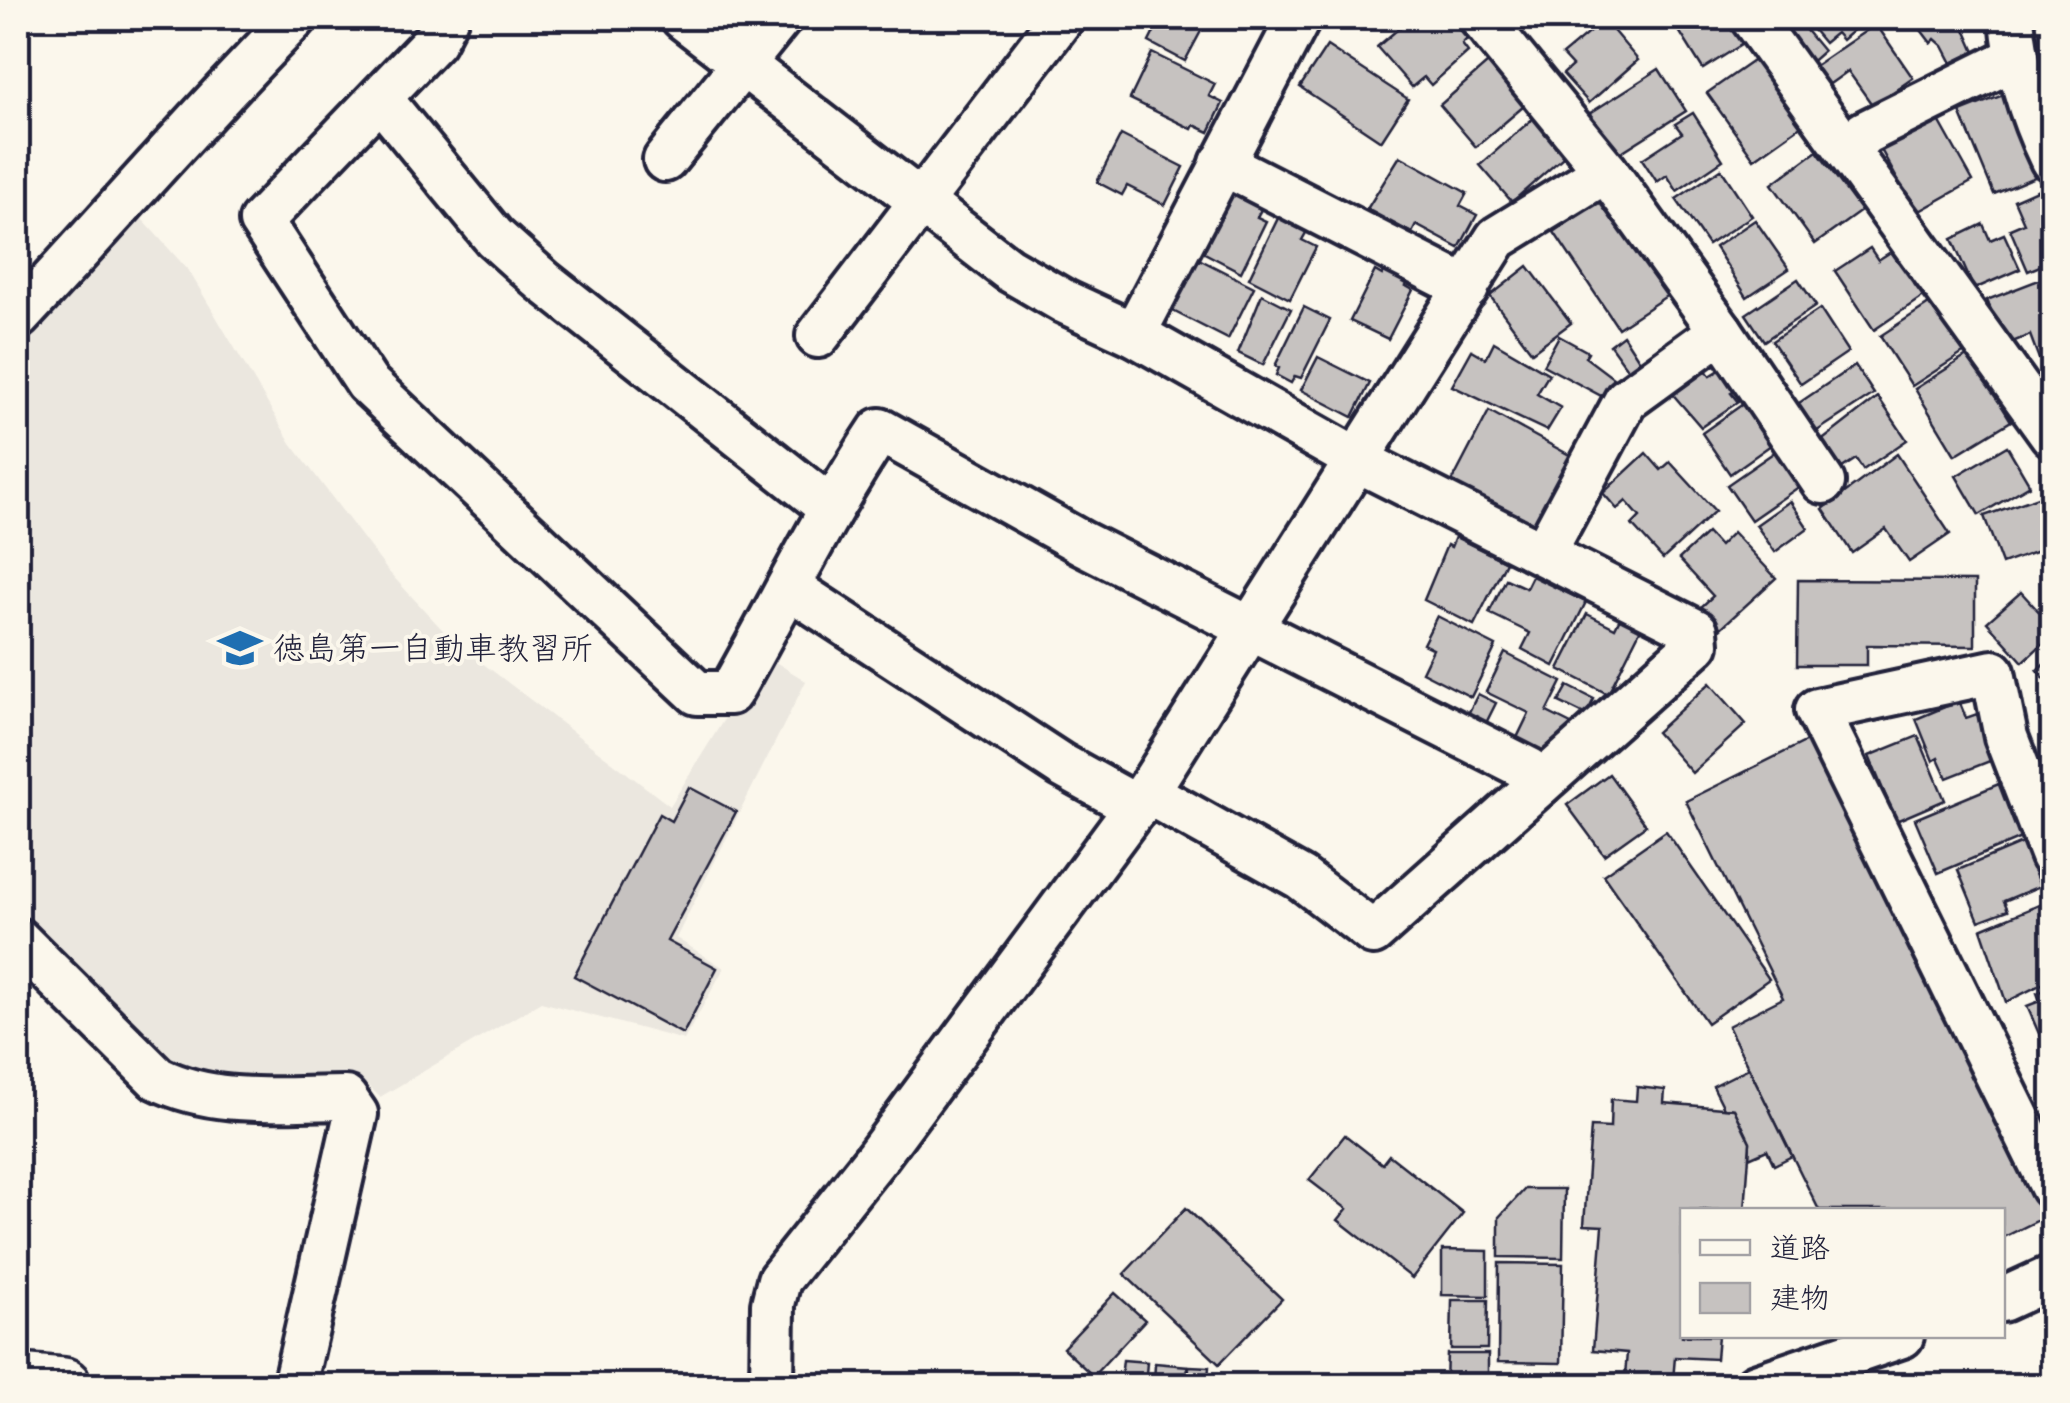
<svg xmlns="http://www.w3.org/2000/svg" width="2070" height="1403" font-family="'Comic Neue','Klee One',sans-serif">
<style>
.built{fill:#ebe7df}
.building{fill:#c6c2c0;stroke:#22223b;stroke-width:2.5}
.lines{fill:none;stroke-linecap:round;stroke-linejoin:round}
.minor-casing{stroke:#22223b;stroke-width:50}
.major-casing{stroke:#22223b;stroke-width:62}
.minor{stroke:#fbf7ec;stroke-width:42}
.major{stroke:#fbf7ec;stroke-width:55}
.labels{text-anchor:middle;stroke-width:8;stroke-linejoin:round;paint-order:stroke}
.poi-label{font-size:32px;fill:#22223b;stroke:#fbf7ec;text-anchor:start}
</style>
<rect width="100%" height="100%" fill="#fbf7ec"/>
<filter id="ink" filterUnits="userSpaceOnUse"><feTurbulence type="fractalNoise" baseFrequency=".01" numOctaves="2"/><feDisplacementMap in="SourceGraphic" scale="20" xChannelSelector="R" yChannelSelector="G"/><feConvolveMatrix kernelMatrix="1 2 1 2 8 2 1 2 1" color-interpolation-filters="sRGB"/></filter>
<g filter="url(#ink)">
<polygon class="built" points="134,210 189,271 291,443 387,570 452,640 670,806 764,655 806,681 676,938 724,968 684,1040 541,1002 380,1097 362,1080 222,1081 186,1076 18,914 18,338"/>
<g class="building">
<polygon points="1161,18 1208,18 1185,61 1149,42"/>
<polygon points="1411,18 1449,18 1467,39 1462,44 1468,52 1431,85 1424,77 1412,87 1377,47"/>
<polygon points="1671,18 1701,18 1707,28 1723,18 1734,18 1749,40 1703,69"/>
<polygon points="1803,18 1867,18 1842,40 1836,33 1824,43"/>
<polygon points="1912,18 1960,18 1975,52 1952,63 1943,46 1935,39 1931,43"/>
<polygon points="1604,20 1638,60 1589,103 1563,74 1572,66 1562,55"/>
<polygon points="1799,22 1823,51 1806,66 1782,37"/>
<polygon points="1876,24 1913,78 1873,106 1848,71 1827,86 1813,67"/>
<polygon points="1327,46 1408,99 1381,141 1300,87"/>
<polygon points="1152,53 1215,84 1209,96 1223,103 1209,132 1194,125 1192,129 1130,99"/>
<polygon points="1756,59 1802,125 1754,159 1707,93"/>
<polygon points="1488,63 1524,106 1476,147 1440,105"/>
<polygon points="1659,69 1686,111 1615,156 1587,115"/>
<polygon points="2008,93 2042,174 1994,194 1960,112"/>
<polygon points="1693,113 1723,160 1677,191 1667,175 1657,182 1642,159 1682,133 1675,124"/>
<polygon points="1538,114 1570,151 1512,202 1480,165"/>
<polygon points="1936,115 1973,181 1916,213 1879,146"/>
<polygon points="1121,135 1184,167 1165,205 1127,186 1122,195 1097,182"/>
<polygon points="1817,151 1861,211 1815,244 1772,184"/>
<polygon points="1400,156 1467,193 1460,206 1477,215 1459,248 1416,225 1412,233 1367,209"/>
<polygon points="1721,169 1752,216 1708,245 1676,199"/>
<polygon points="1229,182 1266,200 1257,217 1266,221 1241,272 1195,248"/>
<polygon points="2048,185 2052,195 2052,261 2028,271 2010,229 2024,223 2014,200"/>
<polygon points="1604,198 1668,295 1618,328 1554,232"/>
<polygon points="1282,210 1311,224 1302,240 1316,247 1290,299 1249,278"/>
<polygon points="1755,220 1789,269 1747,297 1715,247"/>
<polygon points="1983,224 1990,240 2004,234 2020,269 1974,289 1952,239"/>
<polygon points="1900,246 1931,291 1874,330 1835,271 1870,248 1878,260"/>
<polygon points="1193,256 1254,287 1228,339 1167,308"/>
<polygon points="1388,264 1411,275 1406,286 1413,290 1388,339 1350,321 1375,271 1382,275"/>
<polygon points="1528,266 1571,323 1532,352 1490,296"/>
<polygon points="2052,275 2052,354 2039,359 2030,335 2005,345 1987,300"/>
<polygon points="1798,279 1816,306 1764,341 1746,314"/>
<polygon points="1262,294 1291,309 1263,365 1238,353"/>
<polygon points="1932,302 1965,352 1912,386 1880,336"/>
<polygon points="1304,307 1330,320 1301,378 1295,376 1291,383 1276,375 1279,368 1275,366"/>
<polygon points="1820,309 1848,352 1801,384 1772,341"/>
<polygon points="1623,335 1643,366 1631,374 1610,345"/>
<polygon points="1559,336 1588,352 1585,357 1617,381 1607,399 1543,365"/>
<polygon points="1494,342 1549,374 1537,394 1561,408 1547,431 1452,386 1472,350 1486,358"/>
<polygon points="1970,354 2011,421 1955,455 1915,389"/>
<polygon points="1318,357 1370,383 1353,417 1301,390"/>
<polygon points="1855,365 1874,394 1811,435 1793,407"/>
<polygon points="1704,367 1710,376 1723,368 1738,389 1731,393 1738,402 1701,427 1670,391"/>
<polygon points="1878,397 1907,440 1863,470 1856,459 1839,470 1820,442"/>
<polygon points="1750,399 1778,440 1730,474 1702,433"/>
<polygon points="1489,411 1573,457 1536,528 1452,482"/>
<polygon points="2007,446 2030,485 1979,515 1956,476"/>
<polygon points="1779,449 1803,484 1751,520 1727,485"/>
<polygon points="1646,453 1661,470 1670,462 1715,511 1663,559 1632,525 1640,517 1626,501 1617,509 1603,493"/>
<polygon points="1897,454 1950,534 1909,562 1886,529 1852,553 1823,509"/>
<polygon points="2052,492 2052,546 2002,564 1984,516"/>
<polygon points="1790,501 1808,528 1775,552 1756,525"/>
<polygon points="1733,532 1776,578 1721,628 1701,607 1713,596 1679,559 1707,533 1719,546"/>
<polygon points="1455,537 1506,562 1474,625 1424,600 1447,545 1451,547"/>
<polygon points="1532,576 1586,602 1554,666 1522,649 1530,633 1489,613 1506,579 1526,588"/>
<polygon points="1798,580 1975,581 1975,646 1867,645 1867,665 1797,665"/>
<polygon points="2021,592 2052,626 2052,635 2023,662 1987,622"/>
<polygon points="1587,614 1615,628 1620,618 1641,628 1608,694 1559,669"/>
<polygon points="1437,616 1496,646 1471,697 1422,672 1433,649 1423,644"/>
<polygon points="1505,653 1562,682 1547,712 1573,725 1544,753 1516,740 1529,713 1486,692"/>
<polygon points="2052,656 2052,687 2037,670"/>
<polygon points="1710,683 1746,724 1692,773 1656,732"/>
<polygon points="1568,686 1594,699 1586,715 1559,702"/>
<polygon points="1478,694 1496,703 1482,731 1464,722"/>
<polygon points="1959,701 1966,718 1977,714 1995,759 1947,778 1938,758 1933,761 1916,719"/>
<polygon points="1918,736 1945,800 1896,821 1869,756"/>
<polygon points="1811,739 2047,1216 2002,1238 2002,1210 1819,1210 1728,1026 1783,998 1686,801"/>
<polygon points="1609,774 1646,825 1604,855 1567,805"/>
<polygon points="2006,781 2028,835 1938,873 1915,819"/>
<polygon points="689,787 736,812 667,941 717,968 683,1034 574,976 659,814 671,821"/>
<polygon points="1666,831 1769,979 1707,1023 1603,875"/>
<polygon points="2022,843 2040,886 2004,901 2008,910 1979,921 1958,870"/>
<polygon points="2044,903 2052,924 2052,979 2006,1002 1981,929"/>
<polygon points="2052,987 2052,1030 2040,1036 2027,1006 2040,1001 2037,993"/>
<polygon points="1749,1068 1792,1156 1774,1165 1767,1150 1749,1158 1750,1142 1734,1109 1724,1108 1713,1086"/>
<polygon points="1637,1087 1665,1090 1664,1103 1734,1109 1750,1142 1745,1210 1682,1210 1682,1336 1718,1336 1716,1359 1675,1357 1673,1380 1625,1376 1627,1353 1593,1350 1603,1226 1584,1225 1591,1127 1610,1128 1611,1099 1636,1101"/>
<polygon points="1345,1135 1382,1164 1389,1155 1463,1213 1412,1278 1338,1220 1347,1209 1309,1180"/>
<polygon points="1525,1189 1564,1189 1563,1258 1499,1257 1499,1217"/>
<polygon points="1186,1208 1282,1299 1219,1364 1124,1274"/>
<polygon points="1442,1250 1488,1251 1488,1296 1442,1295"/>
<polygon points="1499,1263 1563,1264 1561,1363 1498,1362"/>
<polygon points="1115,1293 1145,1320 1093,1376 1063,1348"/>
<polygon points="1452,1300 1488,1300 1487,1349 1451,1349"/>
<polygon points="1447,1354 1488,1354 1488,1383 1446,1382"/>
<polygon points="1123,1360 1147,1362 1145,1386 1094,1386 1103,1376 1121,1378"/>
<polygon points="1155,1363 1188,1366 1186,1386 1154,1386"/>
<polygon points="1189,1366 1209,1367 1208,1378 1221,1379 1221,1386 1188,1386"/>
</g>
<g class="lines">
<g class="minor-casing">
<g id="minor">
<path d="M446,18L434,41L261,221L367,383L697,693H730C780,605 824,514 880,430L1082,543L1530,770L1540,784"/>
<polyline points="683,18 1008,269 1065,302 1134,334 1355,459 1696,631 1697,644 1373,933 1301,878 1147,792 877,1157 779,1280 773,1304 772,1386"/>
<polyline points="1481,18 1606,171 1721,331"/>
<polyline points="1752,18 2052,435"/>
<path d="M2012,18C2016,69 2030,114 2052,160"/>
<polyline points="380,98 494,237 543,281 829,507"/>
<polyline points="1849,149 1864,133 2015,58"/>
<polyline points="665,160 780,18"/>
<polyline points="1222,163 1467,288"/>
<path d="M18,317C111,218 199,115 295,18"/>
<polyline points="1134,334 1299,18"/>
<polyline points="818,336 1062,18"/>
<polyline points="1545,551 1626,400 1721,331 1823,482"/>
<polyline points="790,588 1061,765 1137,807"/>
<polyline points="1147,792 1497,238 1606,171"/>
<polyline points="2052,856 2006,737 1993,672 1817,710 2052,1187"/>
<path d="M18,940L157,1078C215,1107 282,1098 345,1098L356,1114L294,1386"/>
<polyline points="2002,1300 2052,1277"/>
<polyline points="1756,1386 1902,1336"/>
</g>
</g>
<g class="major-casing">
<polyline id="major" points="18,1382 63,1386"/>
</g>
<use href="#minor" class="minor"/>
<use href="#major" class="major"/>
</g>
</g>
<defs>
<g id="school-bare" transform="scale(3.45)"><path d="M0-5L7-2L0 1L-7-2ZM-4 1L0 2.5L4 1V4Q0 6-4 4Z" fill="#1f6fb2" stroke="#fbf7ec" stroke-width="2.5" paint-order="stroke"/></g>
</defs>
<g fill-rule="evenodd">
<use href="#school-bare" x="240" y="648"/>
</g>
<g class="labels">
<g class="poi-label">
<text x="273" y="659">徳島第一自動車教習所</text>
</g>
</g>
<rect width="2070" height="1403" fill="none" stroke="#fbf7ec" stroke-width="60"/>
<rect x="30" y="30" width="2010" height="1343" fill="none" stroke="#22223b" stroke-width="4" filter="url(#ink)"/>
<rect x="1680" y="1208" width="325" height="130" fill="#fbf7ec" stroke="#a4a2a5" stroke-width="2.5"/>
<rect x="1700" y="1240" width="50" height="15" fill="#fbf7ec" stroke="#a4a2a5" stroke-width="2.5"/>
<text x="1770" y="1258" font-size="30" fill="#22223b">道路</text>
<rect x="1700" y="1283" width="50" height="30" fill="#c6c2c0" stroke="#a4a2a5" stroke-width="2.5"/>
<text x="1770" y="1308" font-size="30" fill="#22223b">建物</text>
</svg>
